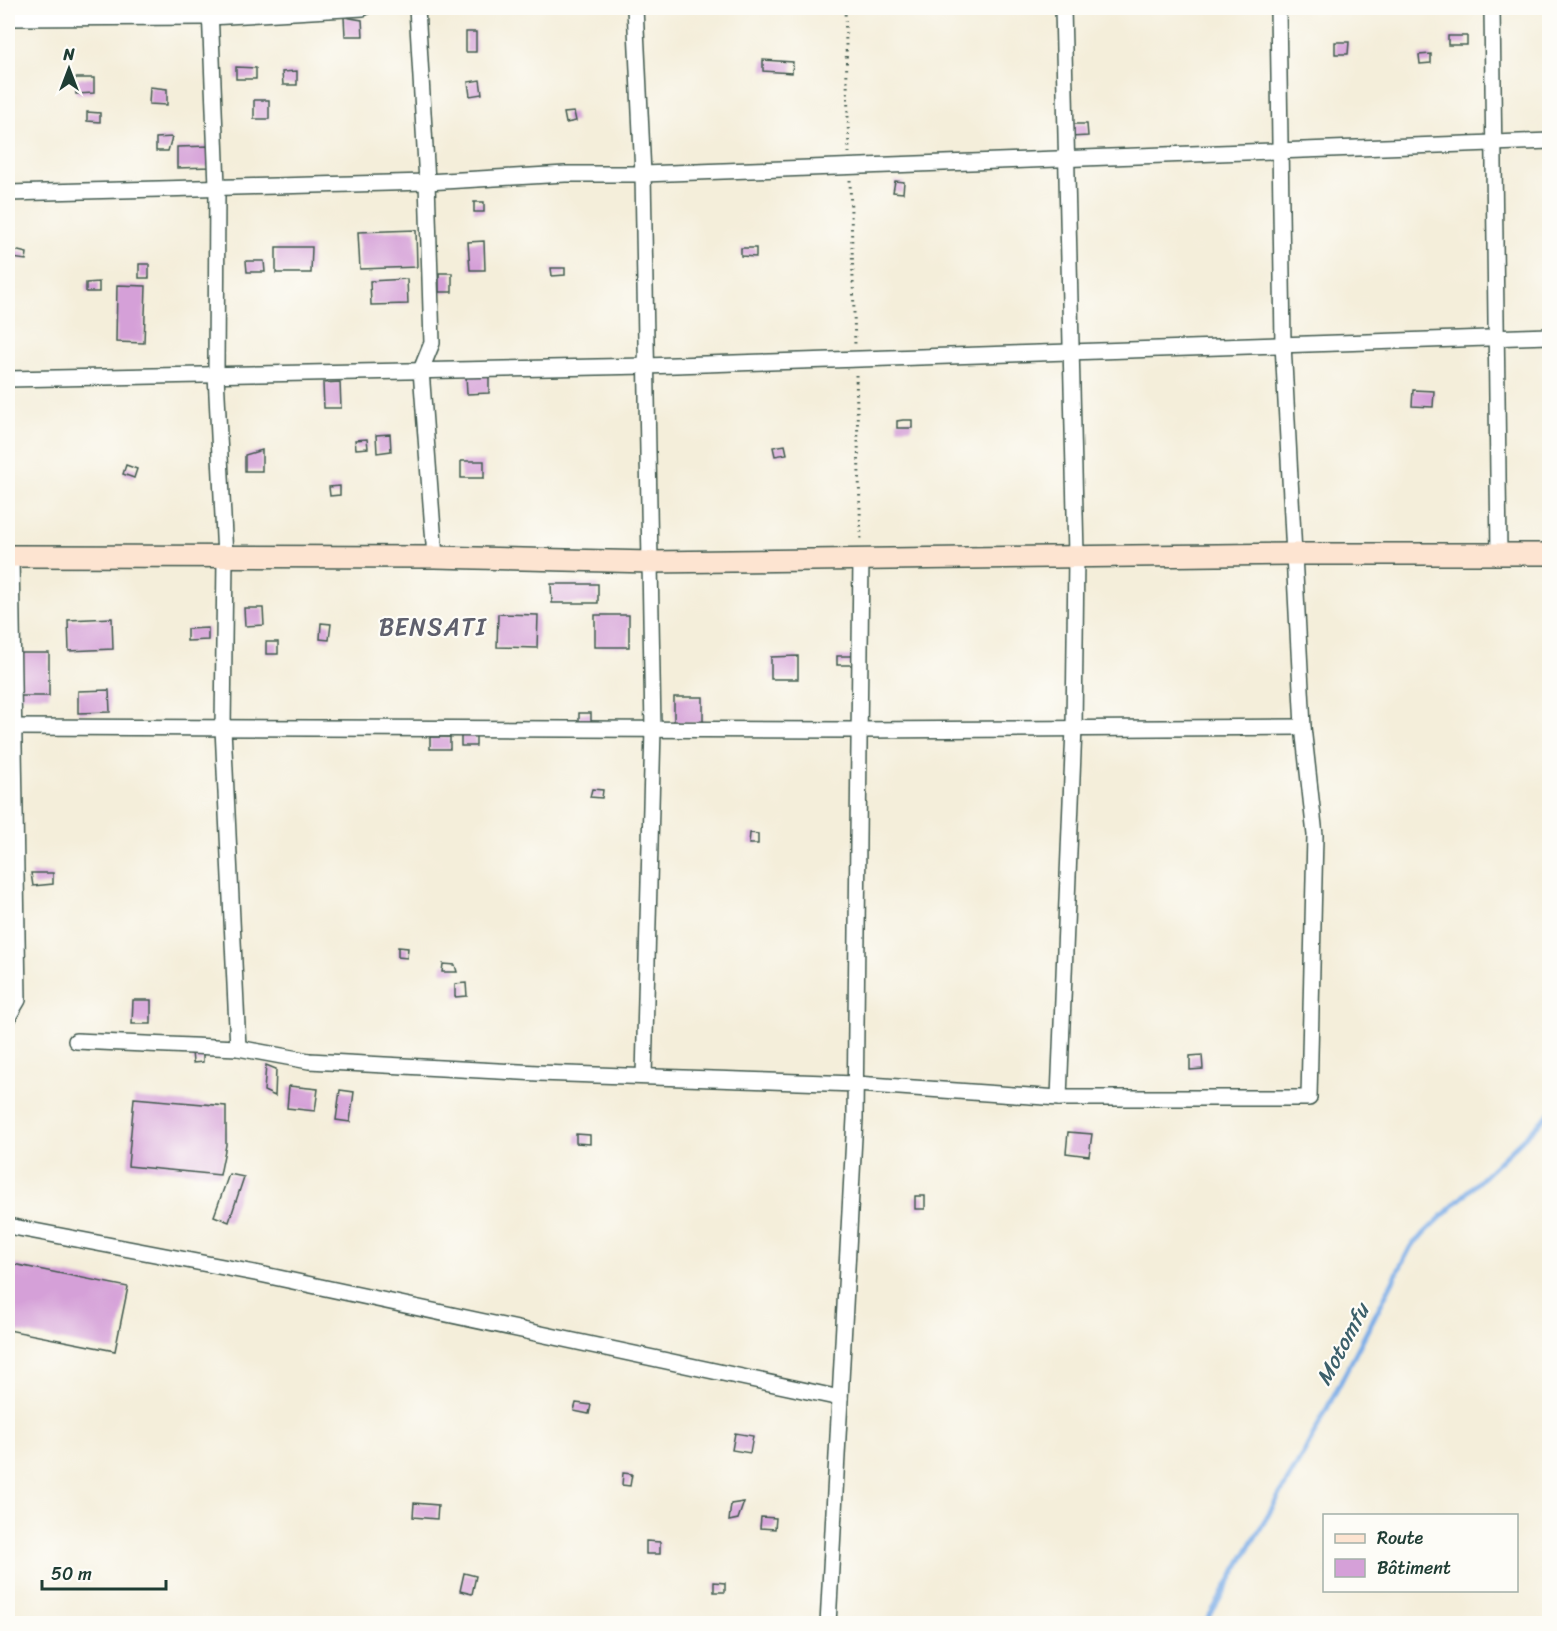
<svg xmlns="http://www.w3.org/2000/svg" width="1557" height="1631" font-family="Sriracha,sans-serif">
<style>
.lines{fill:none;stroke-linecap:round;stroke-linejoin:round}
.stream{stroke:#7cade7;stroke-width:5}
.building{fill:#d5a0d8}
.street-casing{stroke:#3f584d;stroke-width:18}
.secondary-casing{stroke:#3f584d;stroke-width:24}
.path{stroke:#3f584d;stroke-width:3;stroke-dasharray:1.5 4.5;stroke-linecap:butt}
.street{stroke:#fff;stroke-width:15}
.secondary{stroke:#fde4d1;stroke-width:21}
.labels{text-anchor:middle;stroke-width:4.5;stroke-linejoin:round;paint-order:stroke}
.water-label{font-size:22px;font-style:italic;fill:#3b5f6a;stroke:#fdfcf7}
.quarter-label{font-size:24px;letter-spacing:1.5px;fill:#5f606d;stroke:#fdfcf7}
</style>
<rect width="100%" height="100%" fill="#fdfcf7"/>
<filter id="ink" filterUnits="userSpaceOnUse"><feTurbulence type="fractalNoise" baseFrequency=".0167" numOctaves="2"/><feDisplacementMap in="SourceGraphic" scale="12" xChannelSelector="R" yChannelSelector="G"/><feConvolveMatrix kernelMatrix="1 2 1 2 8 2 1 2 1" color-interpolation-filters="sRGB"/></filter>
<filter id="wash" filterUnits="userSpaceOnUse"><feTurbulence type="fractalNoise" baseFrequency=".008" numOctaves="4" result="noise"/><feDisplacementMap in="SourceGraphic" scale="24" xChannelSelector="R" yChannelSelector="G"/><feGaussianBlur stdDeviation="1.35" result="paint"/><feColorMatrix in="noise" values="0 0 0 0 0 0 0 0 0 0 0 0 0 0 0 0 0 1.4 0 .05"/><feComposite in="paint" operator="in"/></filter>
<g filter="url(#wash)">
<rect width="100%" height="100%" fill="#f4eeda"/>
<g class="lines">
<polyline class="stream" points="1205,1624 1305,1451 1411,1246 1550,1113"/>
</g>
<g id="blocks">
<g class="building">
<polygon points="344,17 362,20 363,36 345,36"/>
<rect x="466" y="32" width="10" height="20"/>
<rect x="1448" y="36" width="19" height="9"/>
<polygon points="1335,42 1349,42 1348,54 1335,54"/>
<polygon points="1431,54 1431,63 1420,64 1419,55"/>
<polygon points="763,60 793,62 792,73 763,71"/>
<polygon points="236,67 256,68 256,79 236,79"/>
<polygon points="297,71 297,85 283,85 282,72"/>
<polygon points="75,78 94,78 94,93 76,94"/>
<polygon points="480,80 482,94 470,96 468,82"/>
<polygon points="150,87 167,89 167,105 149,104"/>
<rect x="254" y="100" width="15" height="19"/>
<polygon points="87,112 100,113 100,122 87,121"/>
<polygon points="574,112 576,121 566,123 564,113"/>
<polygon points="1070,124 1087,124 1088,136 1070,137"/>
<polygon points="172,137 168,151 156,151 156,138"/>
<polygon points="210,146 211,167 177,168 177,147"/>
<polygon points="895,181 904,182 903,193 893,192"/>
<rect x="474" y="202" width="10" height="10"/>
<polygon points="416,230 417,267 360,269 358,232"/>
<polygon points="484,241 485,270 470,270 468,242"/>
<polygon points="276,247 312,247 311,273 276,273"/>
<polygon points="741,248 756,248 756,257 741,256"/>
<polygon points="14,250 27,253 26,260 12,258"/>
<polygon points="246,261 264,261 265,272 247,272"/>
<rect x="139" y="264" width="10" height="14"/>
<polygon points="551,268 565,268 565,275 552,276"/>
<rect x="439" y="273" width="13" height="19"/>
<polygon points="407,279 408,304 371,305 370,281"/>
<polygon points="99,282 99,292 86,292 86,283"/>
<polygon points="117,285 146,286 144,343 116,342"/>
<polygon points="466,375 489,375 489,393 467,394"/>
<polygon points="340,382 341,408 324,408 323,383"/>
<polygon points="1413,390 1434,391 1433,407 1412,406"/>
<polygon points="903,420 912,420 912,428 897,428 897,421"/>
<polygon points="390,434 391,451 377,453 376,435"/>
<polygon points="367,439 368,448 356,449 355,440"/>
<polygon points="785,445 787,454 775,456 773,447"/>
<polygon points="262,450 262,471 245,471 245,455"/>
<rect x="461" y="461" width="23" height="17"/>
<polygon points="126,465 137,469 134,478 123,474"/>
<polygon points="340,486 340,495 330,496 329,487"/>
<polygon points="551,584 598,584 598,603 552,603"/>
<polygon points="244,608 263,608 264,625 245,626"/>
<polygon points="498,614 538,615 537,648 497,647"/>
<rect x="595" y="615" width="34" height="32"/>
<polygon points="112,618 113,649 69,651 68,620"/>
<polygon points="321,623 331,624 329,640 320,639"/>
<polygon points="208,628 208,640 187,641 187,629"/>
<rect x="266" y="642" width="12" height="12"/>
<rect x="19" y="653" width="30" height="43"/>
<polygon points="798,656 798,679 771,679 771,657"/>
<rect x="837" y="656" width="15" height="9"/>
<polygon points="109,690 110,712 78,713 78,691"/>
<rect x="674" y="697" width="29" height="26"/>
<polygon points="579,713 591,713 591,722 579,723"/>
<rect x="461" y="732" width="15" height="14"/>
<rect x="430" y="737" width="20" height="12"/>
<polygon points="592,789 603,790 602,798 590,797"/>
<polygon points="750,833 758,834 758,844 749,844"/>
<polygon points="31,873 53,873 53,884 33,886"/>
<polygon points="398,947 408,948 407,958 398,957"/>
<polygon points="443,964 455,965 457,972 442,972"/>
<polygon points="466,983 467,996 455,997 455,984"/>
<polygon points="133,1000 151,1000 151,1024 132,1024"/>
<polygon points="203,1050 203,1062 193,1063 192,1051"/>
<polygon points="1202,1055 1203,1069 1190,1070 1190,1056"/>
<polygon points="266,1065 276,1069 275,1096 264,1091"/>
<polygon points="289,1086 318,1089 315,1111 287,1108"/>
<polygon points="340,1090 354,1092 350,1122 336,1120"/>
<polygon points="134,1098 226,1106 226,1145 220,1175 128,1166"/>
<polygon points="1068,1132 1092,1134 1089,1156 1066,1153"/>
<polygon points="576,1134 590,1135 590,1144 576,1143"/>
<polygon points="229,1174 244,1177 229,1222 214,1216"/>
<rect x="915" y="1196" width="10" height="13"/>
<polygon points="8,1263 128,1287 115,1351 8,1330"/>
<polygon points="576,1403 591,1405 589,1414 574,1411"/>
<polygon points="735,1433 753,1436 750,1453 732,1450"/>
<polygon points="623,1473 632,1474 630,1486 622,1485"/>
<polygon points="744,1502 738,1519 729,1521 731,1504"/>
<polygon points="414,1503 438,1505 437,1519 413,1517"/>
<polygon points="761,1517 776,1518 775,1529 760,1528"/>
<polygon points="646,1541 660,1542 660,1554 646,1554"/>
<polygon points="464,1573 476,1576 472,1594 460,1591"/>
<polygon points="714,1582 725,1583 725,1592 714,1592"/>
</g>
</g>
</g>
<g filter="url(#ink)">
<use href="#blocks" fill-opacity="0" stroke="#3f584d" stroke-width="1.5"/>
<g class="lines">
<g class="street-casing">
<g id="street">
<polyline points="210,8 217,186 216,375 225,557 223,728 238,1048"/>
<polyline points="417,8 427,182 432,343 421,370 435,557"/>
<polyline points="635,8 643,174 653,729 644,1076"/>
<polyline points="1492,8 1499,553"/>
<polyline points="8,18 210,17 363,8"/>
<polyline points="8,193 427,182 565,174 643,174 1550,141"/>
<polyline points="8,379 646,366 1550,336"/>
<polyline points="8,727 859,730 1303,727"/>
<polyline points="8,1017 18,1000 11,556"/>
<polyline points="76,1041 238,1048 309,1061 538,1073 856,1084 1059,1098 1309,1098 1315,835 1303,727 1283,344 1278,8"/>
<polyline points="1059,1098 1074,728 1076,555 1063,8"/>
<polyline points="8,1226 260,1274 840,1398"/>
<polyline points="828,1624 855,1118 861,557"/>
</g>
</g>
<g class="secondary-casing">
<polyline id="secondary" points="8,556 435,557 651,562 1292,554 1550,554"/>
</g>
<g class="path">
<polyline points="845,8 849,153"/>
<polyline points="850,180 855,345"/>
<polyline points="856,375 861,542"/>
</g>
<use href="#street" class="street"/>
<use href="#secondary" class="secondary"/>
</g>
</g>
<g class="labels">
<g class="water-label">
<text transform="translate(1342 1344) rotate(-62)" y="8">Motomfu</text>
</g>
<g class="quarter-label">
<text x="433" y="635">BENSATI</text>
</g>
</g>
<rect width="1557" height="1631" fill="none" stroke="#fdfcf7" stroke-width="30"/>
<rect x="1323" y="1514" width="195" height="78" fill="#fdfcf7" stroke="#a4b0a9" stroke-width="1.5"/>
<rect x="1335" y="1534" width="30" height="9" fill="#fde4d1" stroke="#a4b0a9" stroke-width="1.5"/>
<text x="1377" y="1544" font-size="18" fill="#1f3d34">Route</text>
<rect x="1335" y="1559" width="30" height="18" fill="#d5a0d8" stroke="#a4b0a9" stroke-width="1.5"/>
<text x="1377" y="1574" font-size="18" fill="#1f3d34">Bâtiment</text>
<g transform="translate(69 69)" stroke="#fdfcf7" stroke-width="4.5" paint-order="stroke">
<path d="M0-4.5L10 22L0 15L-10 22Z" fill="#1f3d34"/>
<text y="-9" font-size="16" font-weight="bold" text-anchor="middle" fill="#1f3d34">N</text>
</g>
<path d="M42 1580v9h124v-9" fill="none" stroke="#1f3d34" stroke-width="3"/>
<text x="51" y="1580" font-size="18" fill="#1f3d34" stroke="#fdfcf7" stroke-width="4.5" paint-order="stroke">50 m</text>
</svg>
